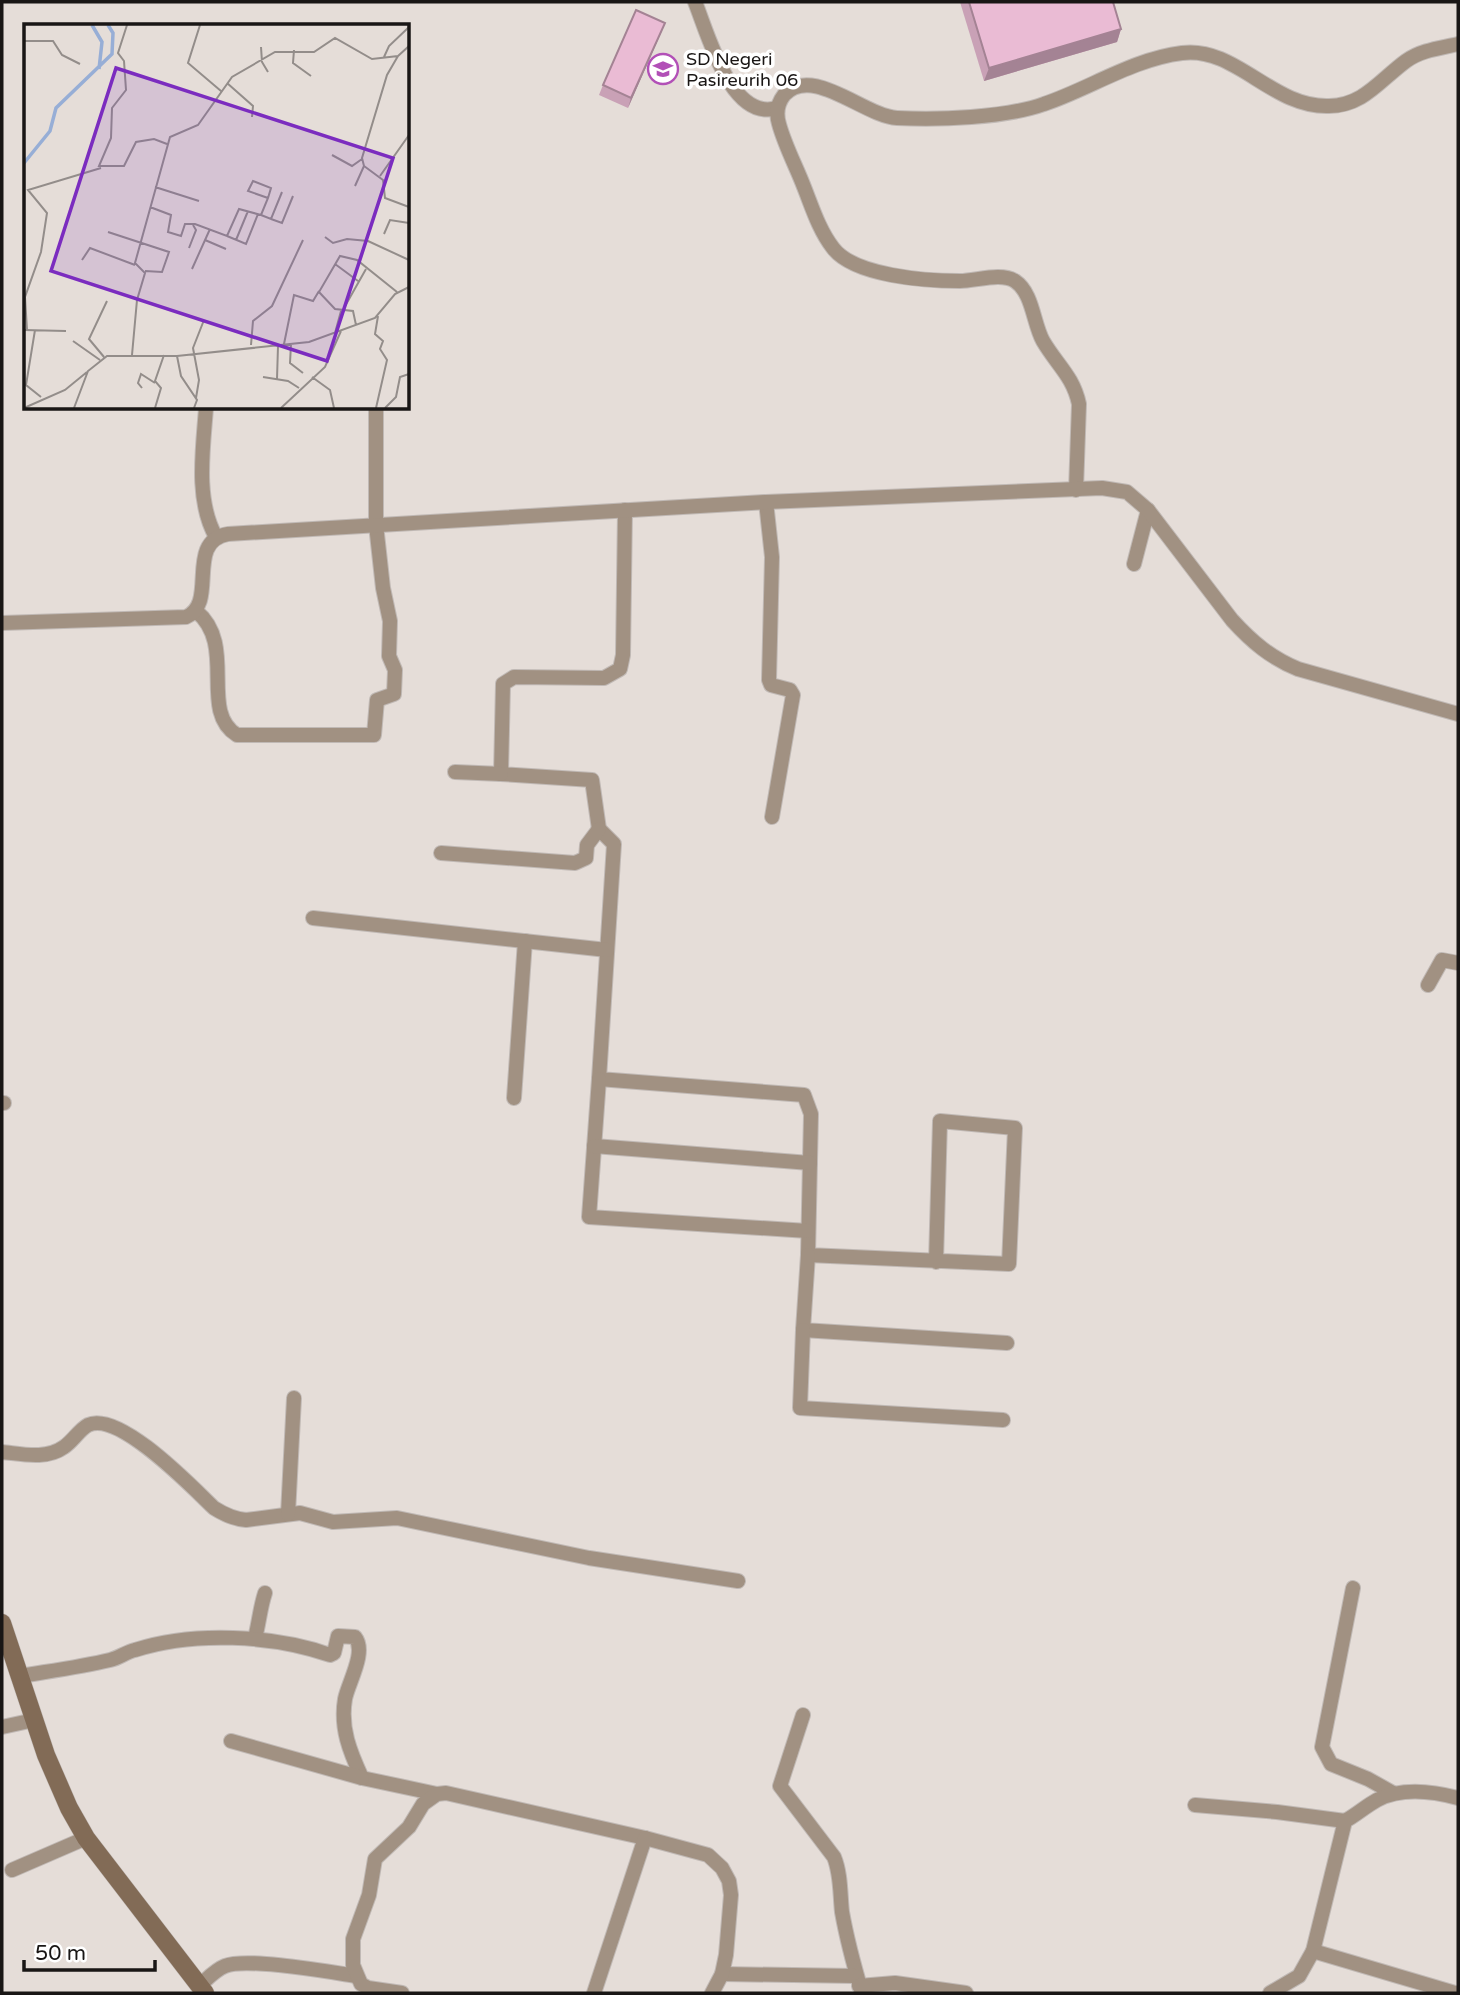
<svg xmlns="http://www.w3.org/2000/svg" width="1460" height="1995" font-family="'Varela Round',sans-serif">
<style>
.lines{fill:none;stroke-linecap:round;stroke-linejoin:round}
.street-casing{stroke:#c0b9b5;stroke-width:16}
.secondary-casing{stroke:#c0b9b5;stroke-width:19}
.street{stroke:#a19182;stroke-width:14}
.secondary{stroke:#826b56;stroke-width:18}
.wall{fill:#c9a1b6}
.shaded-wall{fill:#a48394}
.building{fill:#eabbd4;stroke:#a48394;stroke-width:2}
.labels{text-anchor:middle;stroke-width:7;stroke-linejoin:round;paint-order:stroke}
.poi-label{font-size:18px;fill:#191615;stroke:#fff;text-anchor:start}
.inset-river{fill:none;stroke:#97aed6;stroke-width:3.5}
.inset-road{fill:none;stroke:#938d8a;stroke-width:2}
.view{fill:#7b2cbf;fill-opacity:0.15;stroke:#7b2cbf;stroke-width:3.5}
.inset-edge{fill:none;stroke:#191615;stroke-width:3.5}
</style>
<rect width="100%" height="100%" fill="#e5ddd8"/>
<g class="lines">
<g class="street-casing">
<g id="street">
<path d="M695,2C708,34 731,122 777,108"/>
<path d="M206,408C203,449 195,500 216,537"/>
<path d="M1076,490L1079,404C1073,376 1057,365 1043,341C1033,323 1033,293 1015,281C1001,272 976,281 960,281C926,281 854,276 833,248C819,230 812,207 804,187C796,166 785,146 779,124C776,114 777,104 784,95C812,64 864,116 897,118C938,120 1005,118 1044,104C1089,89 1133,59 1182,53C1236,46 1272,108 1329,106C1363,106 1380,80 1406,61C1421,50 1441,48 1458,44"/>
<polyline points="766,502 772,557 769,680 771,685 790,690 793,695 772,817"/>
<polyline points="625,510 623,655 620,669 604,678 514,677 503,684 501,774 592,780 599,829 614,844 599,1079 804,1095 811,1114 808,1255 1009,1264 1015,1128 940,1121 936,1262"/>
<polyline points="1134,564 1148,510"/>
<path d="M196,611C238,645 198,711 237,735H374L377,700L394,694L395,670L389,656L390,621L383,588L376,525V408"/>
<path d="M2,623L186,617C219,603 184,542 228,534L766,502L1102,488L1127,492L1148,510L1232,620C1252,642 1271,658 1298,669L1458,714"/>
<polyline points="455,772 501,774"/>
<polyline points="441,853 575,863 586,858 587,845 599,829"/>
<polyline points="313,918 607,950"/>
<polyline points="1428,985 1442,960 1458,963"/>
<polyline points="599,1079 589,1217 808,1231"/>
<polyline points="514,1098 525,941"/>
<polyline points="2,1103 4,1103"/>
<polyline points="594,1146 810,1163"/>
<polyline points="808,1255 803,1330 1007,1343"/>
<polyline points="803,1330 800,1408 1003,1420"/>
<path d="M2,1452C22,1454 46,1460 64,1447C73,1441 79,1430 88,1425C119,1410 193,1488 214,1508C225,1515 234,1519 246,1520L300,1513L333,1522L397,1518L589,1558L738,1581"/>
<polyline points="288,1514 294,1398"/>
<polyline points="1353,1588 1322,1747 1331,1764 1368,1779 1393,1793"/>
<path d="M255,1638C259,1623 260,1608 265,1593"/>
<path d="M20,1676C50,1671 81,1667 110,1660C119,1658 126,1652 135,1650C193,1631 273,1635 330,1655L334,1653L338,1636L355,1637C367,1652 348,1683 345,1699C340,1728 350,1752 362,1778L437,1794"/>
<path d="M803,1715L780,1786L834,1857C841,1874 840,1894 842,1912C847,1940 854,1966 862,1993"/>
<polyline points="2,1727 34,1720"/>
<polyline points="231,1741 362,1778"/>
<polyline points="1195,1805 1277,1812 1345,1821"/>
<polyline points="12,1870 86,1838"/>
<polyline points="1313,1951 1455,1993"/>
<polyline points="722,1974 855,1976"/>
<path d="M199,1986C207,1979 215,1970 225,1966C247,1957 330,1972 356,1976"/>
<polyline points="859,1986 895,1983 966,1993"/>
<polyline points="402,1993 368,1988 361,1984 353,1965 353,1939 369,1895 375,1859 409,1827 423,1804 437,1794 446,1793 645,1838 708,1855 722,1868 729,1881 731,1895 726,1955 722,1974 712,1993"/>
<polyline points="594,1993 645,1838"/>
<path d="M1270,1993L1299,1976L1313,1951L1345,1821C1356,1815 1366,1806 1377,1800C1402,1787 1432,1791 1458,1798"/>
</g>
</g>
<g class="secondary-casing">
<polyline id="secondary" points="2,1623 46,1755 69,1808 86,1838 205,1993"/>
</g>
<use href="#street" class="street"/>
<use href="#secondary" class="secondary"/>
</g>
<g class="wall">
<polygon points="960,2 1113,2 1121,29 1117,42 984,81"/>
<polygon points="665,23 628,108 599,95 603,85"/>
</g>
<g class="shaded-wall">
<polygon points="665,23 661,33 628,108 631,98"/>
<polygon points="1121,29 1117,42 984,81 989,68"/>
</g>
<g class="building">
<polygon points="969,2 1113,2 1121,29 989,68"/>
<polygon points="636,10 665,23 631,98 603,85"/>
</g>
<defs>
<g id="school-ring" transform="scale(1.575)"><circle r="9.5" fill="#fff" stroke="#b250b7" stroke-width="1.5"/><path d="M0-5L7-2L0 1L-7-2ZM-4 1L0 2.5L4 1V4Q0 6-4 4Z" fill="#b250b7"/></g>
</defs>
<g fill-rule="evenodd">
<use href="#school-ring" x="663" y="69"/>
</g>
<g class="labels">
<g class="poi-label">
<text x="686" y="65">SD Negeri<tspan x="686" dy="21">Pasireurih 06</tspan></text>
</g>
</g>
<g transform="translate(24 24)">
<rect width="385" height="385" fill="#e5ddd8"/>
<path class="inset-river" d="M68,1L78,18L75,45M0,139L26,107L32,84L88,30L89,9L84,1"/>
<path class="inset-road" d="M103,1L94,29L100,37L102,66L88,84L87,114L75,142H100L112,118L130,115L143,120M176,1L164,39L197,67M0,17H29L38,31L56,40M237,23L238,38L244,48M270,26L269,39L287,52M374,32L363,51L338,134L340,142L359,156L361,174L385,183M360,33L365,22L385,3M203,59L229,82L228,93M308,131L328,142L338,135M356,152L385,111M331,162L340,142M131,163L175,177M126,183L147,191L144,208L157,212L161,200H171L203,212L215,185L237,191L244,174L247,164L229,157L224,167L244,174M237,191L247,195L258,168M247,195L258,199L269,172M84,208L145,228L138,248L121,247M360,210L366,196L385,199M203,212L222,220L234,190M301,213L309,219L323,215L344,217L385,236M181,216L202,225M212,216L224,187M165,224L172,206L169,201M58,236L66,224L111,241M311,240L334,257M168,245L186,205M320,284L342,245M332,301L329,287L311,285L295,268L316,232L333,236L373,268M0,306L42,307M3,306L1,273L17,228L23,189L4,166L77,144M11,306L2,361L17,373M311,309L317,287M49,317L76,336M260,320L270,271L289,277L295,267M267,320L266,339L279,349M227,321L229,297L248,282L279,216M108,331L113,276L121,249L111,239L146,113L174,101L208,53L251,28H290L311,14L348,35L374,32L385,22M153,332L157,352L173,376L170,384M80,333L65,315L83,277M239,353L264,357L275,364M288,353L306,366L310,384M253,355L254,322M118,364L114,359L117,350L131,359M172,374L175,356L169,324L180,296M0,384L41,366L63,348M50,384L64,347L83,332H153L285,318L351,294L371,270L385,263M131,384L137,364L131,357L140,331M257,384L301,343L317,307M352,384L363,336L356,325L359,317L351,310L354,292M361,384L372,373L376,353L385,350"/>
<path class="view" d="M92,44L369,134L303,337L27,247Z"/>
<rect width="385" height="385" class="inset-edge"/>
</g>
<rect width="1460" height="1995" fill="none" stroke="#191615" stroke-width="7"/>
<path d="M24 1960v10h131v-10" fill="none" stroke="#191615" stroke-width="3.5"/>
<text x="35" y="1960" font-size="21" fill="#191615" stroke="#ffffff" stroke-width="5" paint-order="stroke">50 m</text>
</svg>
